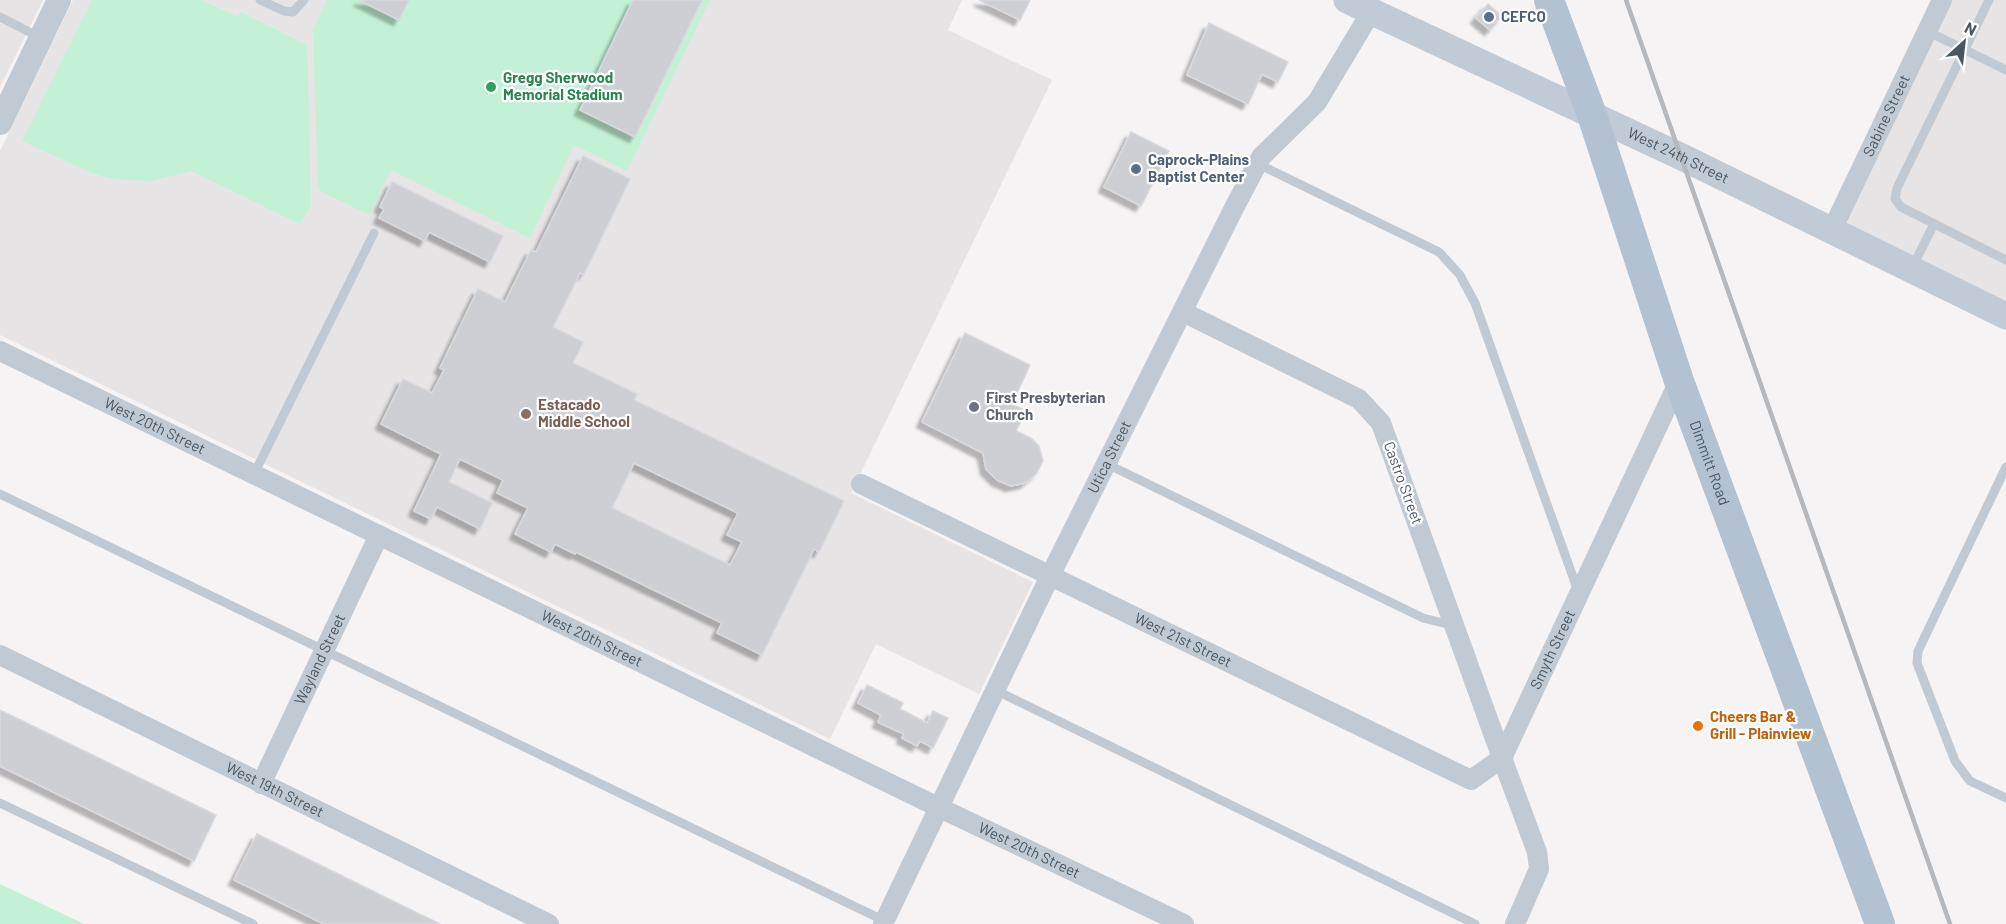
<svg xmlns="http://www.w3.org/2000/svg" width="2006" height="924" font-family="Barlow,sans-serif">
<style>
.education{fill:#e6e4e5}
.green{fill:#c3f1d5}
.building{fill:#cdcfd5;stroke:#d7d9de;stroke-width:1.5;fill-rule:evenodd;filter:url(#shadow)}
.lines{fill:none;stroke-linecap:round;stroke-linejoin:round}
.service{stroke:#c1cad2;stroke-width:9}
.minor{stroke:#c1cad2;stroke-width:20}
.tertiary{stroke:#c1cad2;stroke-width:24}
.secondary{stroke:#c1cbd6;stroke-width:27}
.primary{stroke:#b3c2d1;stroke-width:30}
.rail{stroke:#b5b8bd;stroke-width:4.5}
.service-dot{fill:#5c6f8a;stroke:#fff;stroke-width:2}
.leisure-dot{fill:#2e9e5b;stroke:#fff;stroke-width:2}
.worship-dot{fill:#6b7280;stroke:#fff;stroke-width:2}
.education-dot{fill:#8d6e63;stroke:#fff;stroke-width:2}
.food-dot{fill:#e8710a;stroke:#fff;stroke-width:2}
.labels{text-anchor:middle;stroke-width:4.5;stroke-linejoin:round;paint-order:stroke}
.service-label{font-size:15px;font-weight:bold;fill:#4e5e75;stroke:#fff;text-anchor:start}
.leisure-label{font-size:15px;font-weight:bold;fill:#27864d;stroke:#fff;text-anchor:start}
.street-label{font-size:15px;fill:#4a5661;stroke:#fff}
.worship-label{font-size:15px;font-weight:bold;fill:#5b616d;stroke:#fff;text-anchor:start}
.education-label{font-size:15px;font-weight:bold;fill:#785e54;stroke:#fff;text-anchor:start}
.food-label{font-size:15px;font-weight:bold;fill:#c56008;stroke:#fff;text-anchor:start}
</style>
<defs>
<filter id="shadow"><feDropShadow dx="-5.5" dy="5.5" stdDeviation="1.5" flood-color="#0004"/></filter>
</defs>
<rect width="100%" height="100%" fill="#f5f3f3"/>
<g class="education">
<polygon points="0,0 43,0 0,87"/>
<polygon points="73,0 962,0 948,30 1052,80 851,493 1033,582 979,694 876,644 830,739 0,335 0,151"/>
<polygon points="1950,0 2006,0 2006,302 1841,221"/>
</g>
<g class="green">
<polygon points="92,0 201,0 238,17 241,12 307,45 311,205 300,224 191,171 150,181 113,179 92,173 22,141"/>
<polygon points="327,0 710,0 627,171 574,145 530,238 391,170 369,215 318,190 313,29"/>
<polygon points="0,884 84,924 0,924"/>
</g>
<g class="building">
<polygon points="359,0 409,0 399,20"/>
<polygon points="633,0 702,0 635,137 580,110"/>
<polygon points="979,0 1030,0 1020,20"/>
<polygon points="1488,4 1502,16 1490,30 1476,18"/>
<polygon points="1209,23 1288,62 1278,82 1262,74 1248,104 1187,75"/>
<polygon points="1131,132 1169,151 1141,206 1104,187"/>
<path d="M583,156L630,179L584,274L580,273L553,327L583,342L573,363L637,394L634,400L844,501L819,552L814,549L762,655L717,633L722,623L576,552L575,554L555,544L551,552L515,534L528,508L497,493L503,480L460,459L449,482L492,503L480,529L437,507L431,519L414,511L441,454L381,424L403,379L432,393L444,370L440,368L478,289L505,302L531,250L536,252ZM634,463L738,513L727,535L742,542L730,565L612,508Z"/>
<polygon points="392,182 503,236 490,262 429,232 425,241 379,218 384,209 380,207"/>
<polygon points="965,333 1030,365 1012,404 1026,411 1016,431 1031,438 1039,446 1043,461 1036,474 1025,483 1011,486 997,480 986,469 983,453 922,422"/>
<polygon points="867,685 903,703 900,709 927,723 933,711 948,718 933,748 920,741 917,746 902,738 904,734 878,722 881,715 858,703"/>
<polygon points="0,710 216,815 194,861 0,766"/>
<polygon points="257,834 393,901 440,924 324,924 257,891 234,880"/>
</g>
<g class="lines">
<g class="service">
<polyline points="260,0 284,11 293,12 304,0"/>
<polyline points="1989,0 1897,188 1895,199 1901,207 2006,260"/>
<polyline points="0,17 41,38"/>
<polyline points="1927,31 2006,70"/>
<polyline points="1258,164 1439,252 1460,275 1475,303 1578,591"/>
<polyline points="1912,268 1934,224"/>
<polyline points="1107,464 1423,618 1455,626"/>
<polyline points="2006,467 1918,651 1917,663 1955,761 1970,781 2006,798"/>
<polyline points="254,474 374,233"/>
<polyline points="0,494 887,922"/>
<polyline points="995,690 1475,924"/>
<polyline points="0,803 253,924"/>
</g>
<g class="minor">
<path id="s1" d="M1831,232L1942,0"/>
<path id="s2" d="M0,351L940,808L1184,924"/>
<path id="s3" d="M861,484L1471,780L1502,758L1381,423L1359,399L1183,312"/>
<path id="s4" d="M0,655L549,924"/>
<path id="s5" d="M261,784L379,535"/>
<path id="s6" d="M883,924L1050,576L1235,206L1261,157L1317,102L1371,12"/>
<path id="s7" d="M1515,924L1539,869L1537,852L1502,758L1679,381"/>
</g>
<polyline class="tertiary" points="0,123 59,0"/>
<path class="secondary" id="s8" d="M1347,0L1684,158L2006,316"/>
<path class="primary" id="s9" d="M1549,0L1592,115L1679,381L1880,924"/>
<polyline class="rail" points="1626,0 1950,924"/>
</g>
<g class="service-dot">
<circle cx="1489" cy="17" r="6"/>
<circle cx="1136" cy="169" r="6"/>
</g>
<circle class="leisure-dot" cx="491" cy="87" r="6"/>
<circle class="worship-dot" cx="974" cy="407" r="6"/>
<circle class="education-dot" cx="526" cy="414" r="6"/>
<circle class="food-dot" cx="1698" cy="726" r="6"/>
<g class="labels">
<g class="service-label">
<text x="1501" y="22">CEFCO</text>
<text x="1148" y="165">Caprock-Plains<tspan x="1148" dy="17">Baptist Center</tspan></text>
</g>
<g class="leisure-label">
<text x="503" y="83">Gregg Sherwood<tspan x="503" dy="17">Memorial Stadium</tspan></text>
</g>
<g class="street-label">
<text dy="5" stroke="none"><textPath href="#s1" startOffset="129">Sabine Street</textPath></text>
<text dy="5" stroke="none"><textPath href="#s8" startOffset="366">West 24th Street</textPath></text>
<text dy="5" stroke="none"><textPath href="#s2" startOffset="172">West 20th Street</textPath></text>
<text dy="5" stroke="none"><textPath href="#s6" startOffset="519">Utica Street</textPath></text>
<text dy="5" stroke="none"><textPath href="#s9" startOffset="490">Dimmitt Road</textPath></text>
<text transform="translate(1403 483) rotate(70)" y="5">Castro Street</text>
<text dy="5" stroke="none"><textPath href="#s2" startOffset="658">West 20th Street</textPath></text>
<text dy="5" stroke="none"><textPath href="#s3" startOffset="358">West 21st Street</textPath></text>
<text dy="5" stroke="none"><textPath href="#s7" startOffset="297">Smyth Street</textPath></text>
<text dy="5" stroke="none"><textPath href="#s5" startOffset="138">Wayland Street</textPath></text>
<text dy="5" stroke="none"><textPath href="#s4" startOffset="306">West 19th Street</textPath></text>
<text dy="5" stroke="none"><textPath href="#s2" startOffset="1144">West 20th Street</textPath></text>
</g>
<g class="worship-label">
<text x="986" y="403">First Presbyterian<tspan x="986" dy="17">Church</tspan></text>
</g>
<g class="education-label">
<text x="538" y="410">Estacado<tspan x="538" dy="17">Middle School</tspan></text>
</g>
<g class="food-label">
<text x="1710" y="722">Cheers Bar &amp;<tspan x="1710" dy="17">Grill - Plainview</tspan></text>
</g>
</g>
<g transform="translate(1964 42) rotate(27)" stroke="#ffffff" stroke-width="4.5" paint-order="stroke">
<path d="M0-4.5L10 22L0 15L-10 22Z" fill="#4a5661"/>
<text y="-9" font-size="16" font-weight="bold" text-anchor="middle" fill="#4a5661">N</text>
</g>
</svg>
